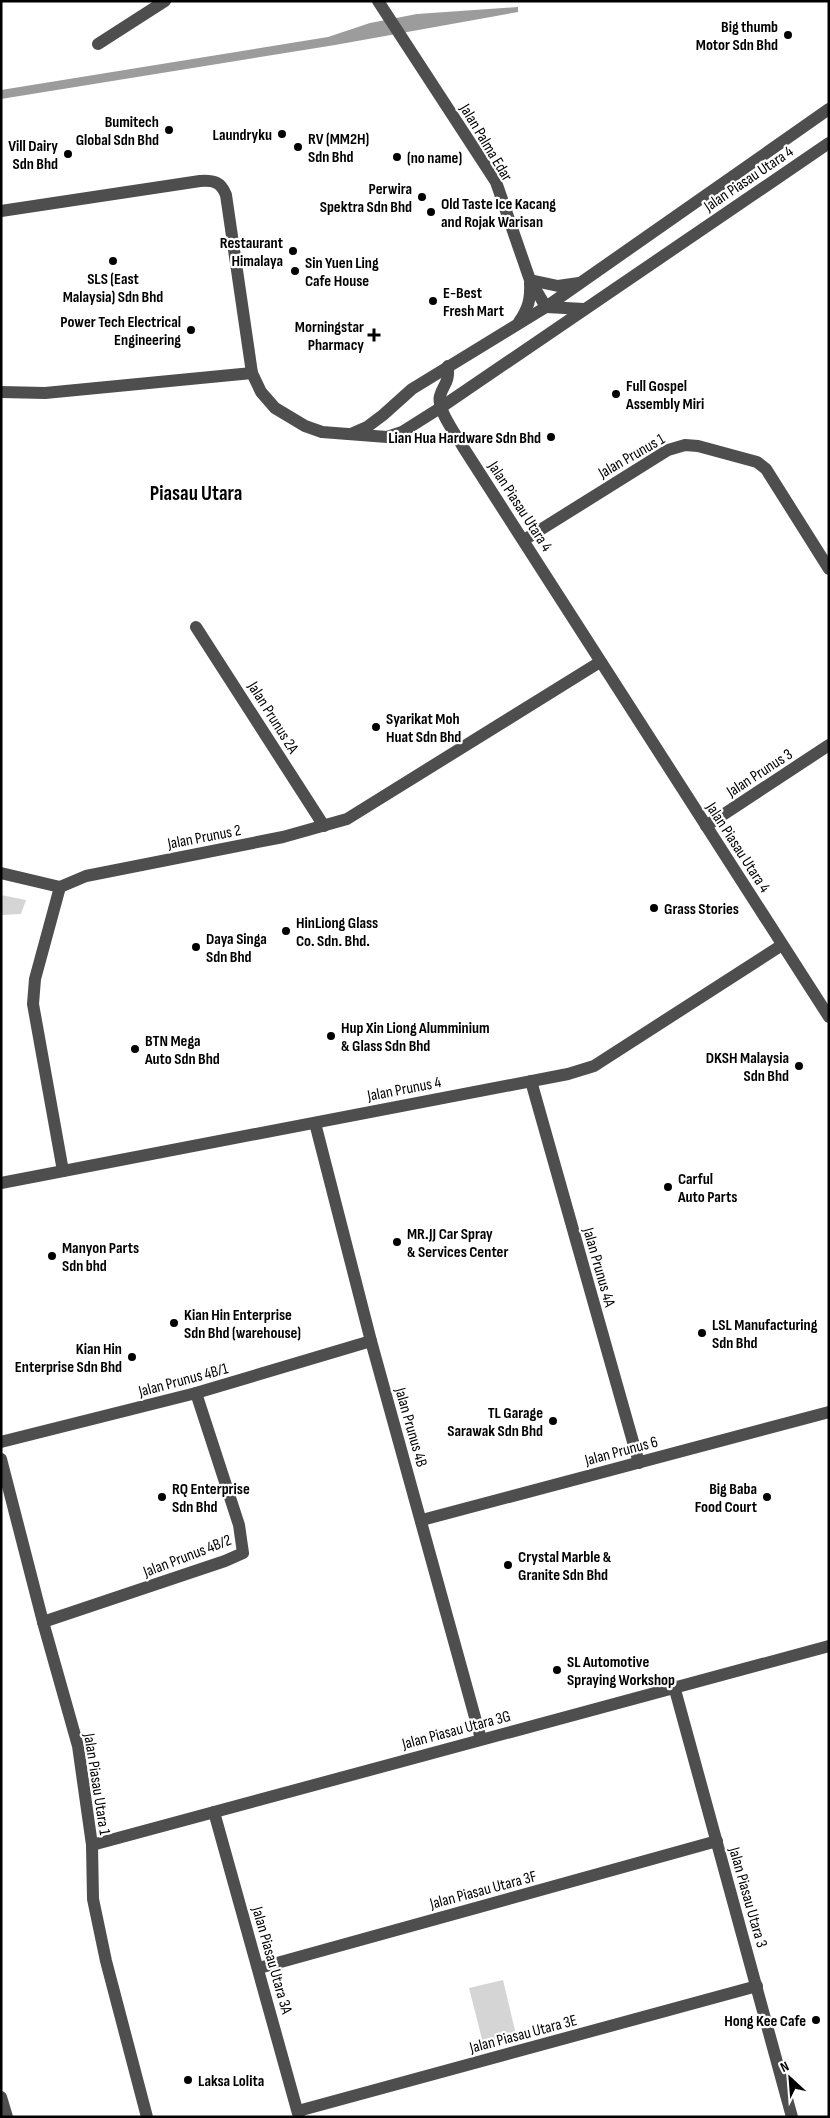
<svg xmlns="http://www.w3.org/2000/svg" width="830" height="2118" font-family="'Sofia Sans Condensed',sans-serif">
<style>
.green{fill:#d5d5d5}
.water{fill:#9c9c9c}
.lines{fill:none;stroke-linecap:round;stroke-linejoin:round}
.minor{stroke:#4e4e4e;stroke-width:12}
.poi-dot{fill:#000;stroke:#fff;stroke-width:2}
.labels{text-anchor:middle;stroke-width:4.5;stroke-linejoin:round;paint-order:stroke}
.poi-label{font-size:16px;font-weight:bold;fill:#000;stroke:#fff;text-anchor:start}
.street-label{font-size:16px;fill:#000;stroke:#fff}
.district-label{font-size:21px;font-weight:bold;fill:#000;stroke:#fff}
</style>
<rect width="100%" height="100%" fill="#fff"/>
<g class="green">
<polygon points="1,895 26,900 21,914 1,915"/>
<polygon points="503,1980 517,2039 484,2047 469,1988"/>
</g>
<polygon class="water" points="518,7 518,12 335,45 1,99 1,90 328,37 370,23 417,14"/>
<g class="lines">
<g class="minor">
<polyline points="378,1 496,182 530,280 546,307"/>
<polyline points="98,44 165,1"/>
<path d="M1,211L200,181C214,180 221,182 226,195L252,373L261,392L275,408L305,426L322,432L387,437L402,432L440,408L829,143"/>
<polyline points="530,280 558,286 579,283"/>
<polyline points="546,307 584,309"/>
<path d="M519,322C528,309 531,299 530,283"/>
<path d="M448,366C449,385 444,382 440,396C436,409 457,436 463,447L829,1017"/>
<polyline points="1,392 45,393 252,373"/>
<polyline points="351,434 367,427 383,415 412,389 546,307 829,109"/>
<polyline points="524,540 668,450 685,445 698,446 757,462 766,469 829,569"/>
<polyline points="196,627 324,826"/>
<polyline points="706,826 829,745"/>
<polyline points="1,873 60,887"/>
<polyline points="531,1081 639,1463"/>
<polyline points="315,1123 371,1341 481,1739"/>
<polyline points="63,1171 33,1004 35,979 60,887 86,876 283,837 347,819 600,662"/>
<polyline points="1,1183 568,1074 594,1066 782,945"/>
<polyline points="1,1442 196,1393 371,1341"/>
<polyline points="1,1459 43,1622 78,1746 92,1845 93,1899 106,1961 147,2117"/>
<polyline points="422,1520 829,1412"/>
<polyline points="43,1622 225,1561 243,1553 239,1525 196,1393"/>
<polyline points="674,1686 792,2117"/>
<polyline points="214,1812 299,2117"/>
<polyline points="92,1845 829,1646"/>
<polyline points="259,1968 717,1841"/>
<polyline points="1,2097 7,2117"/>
<polyline points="298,2111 757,1986"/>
</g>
</g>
<g class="poi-dot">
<circle cx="788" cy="35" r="5"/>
<circle cx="169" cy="130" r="5"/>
<circle cx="282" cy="134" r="5"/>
<circle cx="298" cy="147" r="5"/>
<circle cx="68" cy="154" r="5"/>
<circle cx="397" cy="157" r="5"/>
<circle cx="422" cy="197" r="5"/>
<circle cx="431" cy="212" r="5"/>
<circle cx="293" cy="251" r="5"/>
<circle cx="113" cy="261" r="5"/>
<circle cx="295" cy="271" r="5"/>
<circle cx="433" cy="301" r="5"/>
<circle cx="191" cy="330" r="5"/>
<path d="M371.5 327.5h5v5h5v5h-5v5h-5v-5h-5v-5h5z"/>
<circle cx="616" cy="394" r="5"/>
<circle cx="551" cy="437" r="5"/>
<circle cx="376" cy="727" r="5"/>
<circle cx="654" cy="908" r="5"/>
<circle cx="286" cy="931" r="5"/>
<circle cx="196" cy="947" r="5"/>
<circle cx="331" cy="1036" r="5"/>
<circle cx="135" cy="1049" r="5"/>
<circle cx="799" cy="1066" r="5"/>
<circle cx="668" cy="1187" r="5"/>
<circle cx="397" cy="1242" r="5"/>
<circle cx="52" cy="1256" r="5"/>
<circle cx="174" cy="1323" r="5"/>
<circle cx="702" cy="1333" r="5"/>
<circle cx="132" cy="1357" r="5"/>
<circle cx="553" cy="1421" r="5"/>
<circle cx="162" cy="1497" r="5"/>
<circle cx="767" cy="1497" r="5"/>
<circle cx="508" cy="1565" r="5"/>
<circle cx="557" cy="1670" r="5"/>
<circle cx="816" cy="2020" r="5"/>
<circle cx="188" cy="2080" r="5"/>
</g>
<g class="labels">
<g class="poi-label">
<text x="778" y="32" text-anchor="end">Big thumb<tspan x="778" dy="18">Motor Sdn Bhd</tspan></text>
<text x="159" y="127" text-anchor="end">Bumitech<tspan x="159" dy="18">Global Sdn Bhd</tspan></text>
<text x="272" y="140" text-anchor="end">Laundryku</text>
<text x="308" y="144">RV (MM2H)<tspan x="308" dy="18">Sdn Bhd</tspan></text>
<text x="58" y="151" text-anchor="end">Vill Dairy<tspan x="58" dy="18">Sdn Bhd</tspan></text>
<text x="407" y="163">(no name)</text>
<text x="412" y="194" text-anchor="end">Perwira<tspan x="412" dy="18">Spektra Sdn Bhd</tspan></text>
<text x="441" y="209">Old Taste Ice Kacang<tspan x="441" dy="18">and Rojak Warisan</tspan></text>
<text x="283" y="248" text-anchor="end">Restaurant<tspan x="283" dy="18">Himalaya</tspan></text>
<text x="305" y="268">Sin Yuen Ling<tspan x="305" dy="18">Cafe House</tspan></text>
<text x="113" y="284" text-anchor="middle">SLS (East<tspan x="113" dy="18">Malaysia) Sdn Bhd</tspan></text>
<text x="443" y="298">E-Best<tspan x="443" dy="18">Fresh Mart</tspan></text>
<text x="181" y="327" text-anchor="end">Power Tech Electrical<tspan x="181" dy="18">Engineering</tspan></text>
<text x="364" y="332" text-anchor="end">Morningstar<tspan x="364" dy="18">Pharmacy</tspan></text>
<text x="626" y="391">Full Gospel<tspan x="626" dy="18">Assembly Miri</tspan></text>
<text x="541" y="443" text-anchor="end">Lian Hua Hardware Sdn Bhd</text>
<text x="386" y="724">Syarikat Moh<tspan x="386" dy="18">Huat Sdn Bhd</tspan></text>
<text x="664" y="914">Grass Stories</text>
<text x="296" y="928">HinLiong Glass<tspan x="296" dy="18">Co. Sdn. Bhd.</tspan></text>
<text x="206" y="944">Daya Singa<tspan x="206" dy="18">Sdn Bhd</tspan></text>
<text x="341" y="1033">Hup Xin Liong Alumminium<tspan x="341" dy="18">&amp; Glass Sdn Bhd</tspan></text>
<text x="145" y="1046">BTN Mega<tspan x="145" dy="18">Auto Sdn Bhd</tspan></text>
<text x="789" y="1063" text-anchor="end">DKSH Malaysia<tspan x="789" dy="18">Sdn Bhd</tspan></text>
<text x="678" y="1184">Carful<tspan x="678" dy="18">Auto Parts</tspan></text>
<text x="407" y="1239">MR.JJ Car Spray<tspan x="407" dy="18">&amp; Services Center</tspan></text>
<text x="62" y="1253">Manyon Parts<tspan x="62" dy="18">Sdn bhd</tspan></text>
<text x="184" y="1320">Kian Hin Enterprise<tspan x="184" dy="18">Sdn Bhd (warehouse)</tspan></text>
<text x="712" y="1330">LSL Manufacturing<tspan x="712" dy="18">Sdn Bhd</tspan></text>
<text x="122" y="1354" text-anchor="end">Kian Hin<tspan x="122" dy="18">Enterprise Sdn Bhd</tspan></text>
<text x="543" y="1418" text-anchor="end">TL Garage<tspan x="543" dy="18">Sarawak Sdn Bhd</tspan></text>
<text x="172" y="1494">RQ Enterprise<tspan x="172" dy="18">Sdn Bhd</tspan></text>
<text x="757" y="1494" text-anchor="end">Big Baba<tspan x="757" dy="18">Food Court</tspan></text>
<text x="518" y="1562">Crystal Marble &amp;<tspan x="518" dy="18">Granite Sdn Bhd</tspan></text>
<text x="567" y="1667">SL Automotive<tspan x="567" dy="18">Spraying Workshop</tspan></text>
<text x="806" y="2026" text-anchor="end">Hong Kee Cafe</text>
<text x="198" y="2086">Laksa Lolita</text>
</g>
<g class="street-label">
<text transform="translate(487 142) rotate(59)" y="6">Jalan Palma Edar</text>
<text transform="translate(748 178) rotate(-34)" y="6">Jalan Piasau Utara 4</text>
<text transform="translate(631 455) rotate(-30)" y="6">Jalan Prunus 1</text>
<text transform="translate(521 506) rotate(57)" y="6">Jalan Piasau Utara 4</text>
<text transform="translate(274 717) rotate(58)" y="6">Jalan Prunus 2A</text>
<text transform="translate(759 772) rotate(-33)" y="6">Jalan Prunus 3</text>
<text transform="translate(204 836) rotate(-11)" y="6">Jalan Prunus 2</text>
<text transform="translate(739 847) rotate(57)" y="6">Jalan Piasau Utara 4</text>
<text transform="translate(404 1088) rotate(-11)" y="6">Jalan Prunus 4</text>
<text transform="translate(600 1267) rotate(74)" y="6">Jalan Prunus 4A</text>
<text transform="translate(183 1379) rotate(-15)" y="6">Jalan Prunus 4B/1</text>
<text transform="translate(412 1427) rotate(74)" y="6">Jalan Prunus 4B</text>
<text transform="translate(621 1450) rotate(-15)" y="6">Jalan Prunus 6</text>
<text transform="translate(187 1555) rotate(-21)" y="6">Jalan Prunus 4B/2</text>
<text transform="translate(456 1729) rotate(-15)" y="6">Jalan Piasau Utara 3G</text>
<text transform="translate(98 1784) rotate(81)" y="6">Jalan Piasau Utara 1</text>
<text transform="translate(483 1889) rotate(-15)" y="6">Jalan Piasau Utara 3F</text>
<text transform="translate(749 1897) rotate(74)" y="6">Jalan Piasau Utara 3</text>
<text transform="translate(273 1960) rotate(74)" y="6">Jalan Piasau Utara 3A</text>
<text transform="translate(523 2033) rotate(-15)" y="6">Jalan Piasau Utara 3E</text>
</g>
<g class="district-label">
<text x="196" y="500">Piasau Utara</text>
</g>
</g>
<rect width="830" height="2118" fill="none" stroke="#000000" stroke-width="5"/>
<g transform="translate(790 2078) rotate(334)" stroke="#ffffff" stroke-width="4" paint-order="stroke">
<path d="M0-4L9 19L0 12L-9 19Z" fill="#000000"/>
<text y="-8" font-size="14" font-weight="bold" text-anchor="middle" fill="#000000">N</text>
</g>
</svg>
